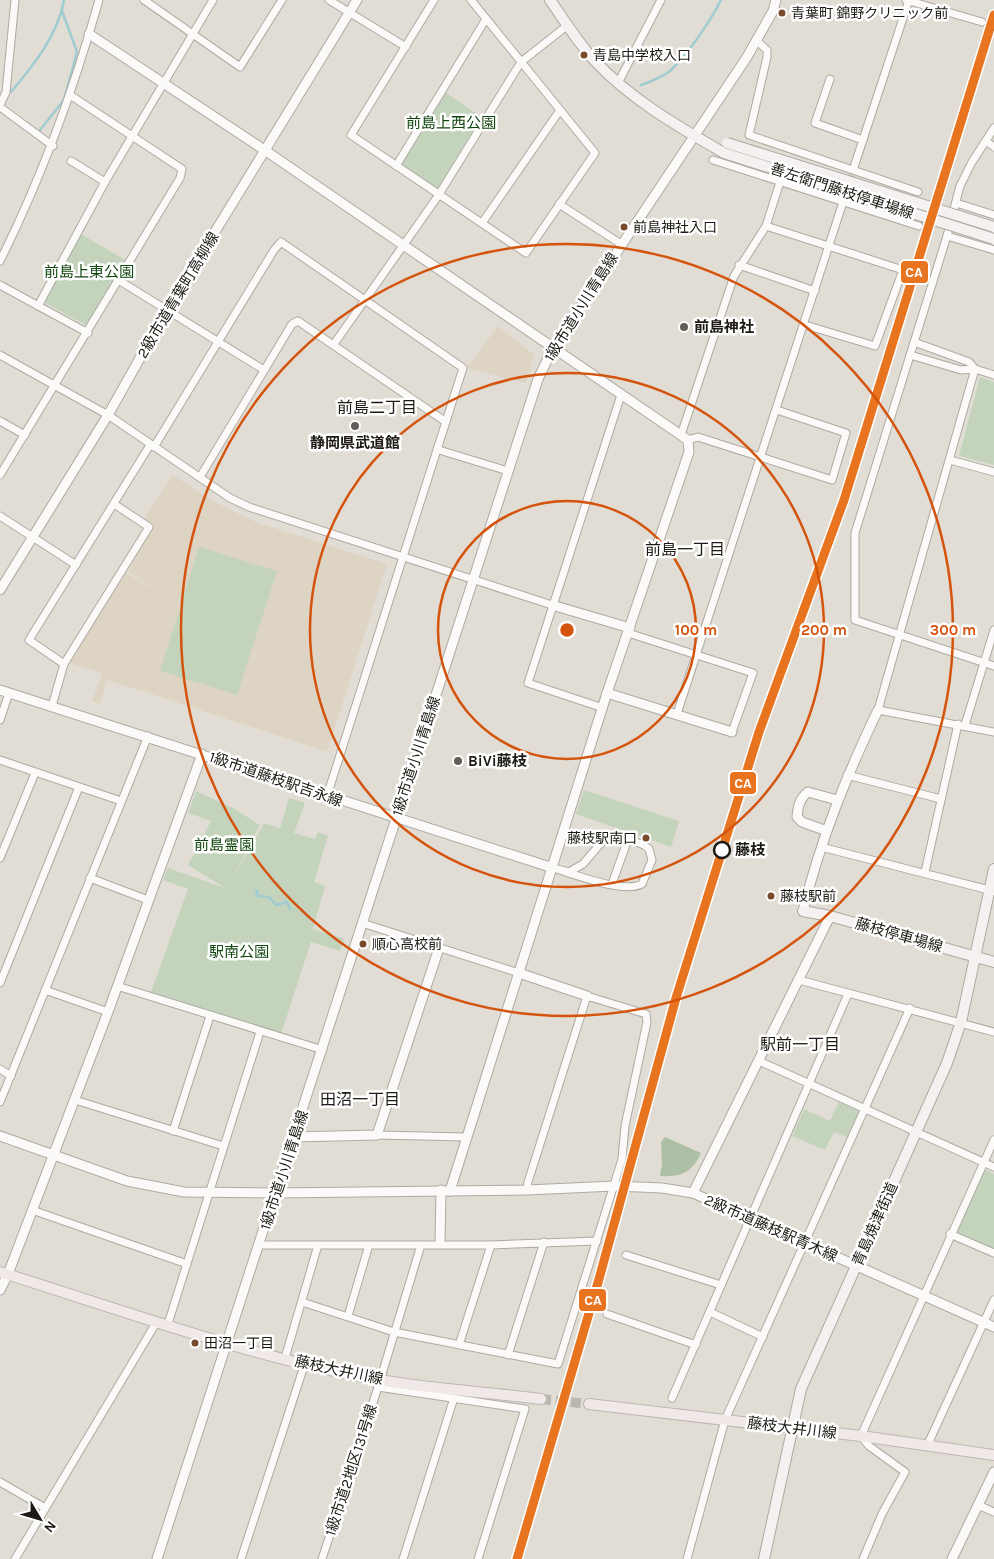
<svg xmlns="http://www.w3.org/2000/svg" width="994" height="1559" font-family="Karla,'Noto Sans JP',sans-serif">
<style>
.built{fill:#ddd4c3}
.green{fill:#c4d4bc}
.forest{fill:#adbfa5}
.lines{fill:none;stroke-linecap:round;stroke-linejoin:round}
.stream{stroke:#9eccd1;stroke-width:2.5}
.minor-tunnel{stroke:#bbb6ae;stroke-width:7;stroke-dasharray:7 3.5;stroke-linecap:butt}
.primary-tunnel{stroke:#bbb6ae;stroke-width:10;stroke-dasharray:10 5;stroke-linecap:butt}
.minor-casing{stroke:#aea9a2;stroke-width:9}
.tertiary-casing{stroke:#aea9a2;stroke-width:11}
.secondary-casing{stroke:#aea9a2;stroke-width:12}
.primary-casing{stroke:#bbb8b4;stroke-width:12}
.minor{stroke:#fbfaf9;stroke-width:7}
.tertiary{stroke:#fbfaf9;stroke-width:9}
.secondary{stroke:#f6f1f1;stroke-width:10}
.primary{stroke:#f1e9e8;stroke-width:10}
.secondary-bridge-casing{stroke:#aea9a2;stroke-width:12;stroke-linecap:butt}
.secondary-bridge{stroke:#f6f1f1;stroke-width:10}
.rail-1-casing{stroke:#fff;stroke-width:12}
.rail-1{stroke:#e97420;stroke-width:9}
.ring{fill:none;stroke:#d4530d;stroke-width:2.5}
.bus-dot{fill:#7a4b2a;stroke:#fff;stroke-width:2}
.poi-dot{fill:#625e57;stroke:#fff;stroke-width:2}
.stop-dot{fill:#fff;stroke:#1d1a14;stroke-width:2.5}
.labels{text-anchor:middle;stroke-width:5;stroke-linejoin:round;paint-order:stroke}
.bus-label{font-size:14px;fill:#1d1a14;stroke:#fff;text-anchor:start}
.park-label{font-size:15px;fill:#134710;stroke:#fff}
.street-label{font-size:15px;fill:#1d1a14;stroke:#fff}
.poi-label{font-size:15px;font-weight:bold;fill:#1d1a14;stroke:#fff;text-anchor:start}
.stop-label{font-size:15px;font-weight:bold;fill:#1d1a14;stroke:#fff;text-anchor:start}
.neighbourhood-label{font-size:16px;fill:#1d1a14;stroke:#fff}
.centre{fill:#d4530d;stroke:#fff;stroke-width:2.5}
.ring-label{font-size:15px;text-anchor:middle;font-weight:bold;fill:#d4530d;stroke:#fff;stroke-width:5;stroke-linejoin:round;paint-order:stroke}
.line-badge{stroke:#fff;stroke-width:2}
.badge-label{font-size:14px;text-anchor:middle;font-weight:bold;fill:#fff}
</style>
<rect width="100%" height="100%" fill="#e2ddd4"/>
<g class="built">
<polygon points="498,326 534,355 526,383 467,368"/>
<polygon points="173,475 214,502 258,523 387,564 327,752 140,690 168,600 139,690 107,680 100,704 92,701 102,673 69,663 126,573 169,599 128,572 153,526 145,517"/>
</g>
<g class="green">
<polygon points="444,91 481,117 437,190 401,165"/>
<polygon points="81,234 127,261 86,325 43,302"/>
<polygon points="980,377 994,382 994,465 959,456"/>
<polygon points="199,547 277,571 237,695 160,671"/>
<polygon points="584,790 679,821 671,847 576,814"/>
<polygon points="196,791 233,808 260,825 233,877 264,823 280,828 289,798 305,803 294,833 315,839 318,832 328,836 314,882 325,886 313,929 344,939 340,951 311,942 281,1034 151,992 188,889 163,880 168,868 225,888 188,865 211,821 188,813"/>
<polygon points="839,1102 859,1111 847,1137 834,1132 825,1150 792,1136 804,1109 830,1121"/>
<polygon points="984,1169 994,1174 994,1249 956,1232"/>
</g>
<path class="forest" d="M665,1137L701,1153C692,1173 681,1177 660,1176L662,1164L661,1142Z"/>
<g class="lines">
<g class="stream">
<path d="M641,85C652,81 661,78 670,71C688,54 710,22 721,0"/>
<path d="M11,92C33,66 58,35 64,0"/>
<polyline points="40,130 64,100 77,52 62,11"/>
<polyline points="256,890 258,896 269,897 276,905 287,902 290,909"/>
</g>
<polyline class="minor-tunnel" points="843,202 854,167"/>
<polyline class="primary-tunnel" points="541,1399 589,1404"/>
<g class="minor-casing">
<g id="minor">
<polyline points="144,0 240,67 282,0"/>
<polyline points="329,0 406,47"/>
<polyline points="434,0 351,135 526,253 595,153 471,0"/>
<polyline points="906,0 982,22"/>
<polyline points="757,41 767,50 767,57 749,135 918,192"/>
<polyline points="830,79 815,123 863,140"/>
<polyline points="618,83 661,0"/>
<polyline points="0,105 6,92 15,0"/>
<polyline points="0,107 53,146"/>
<polyline points="994,128 972,162 960,186 947,236 855,533 855,620 994,666"/>
<polyline points="986,141 994,147"/>
<polyline points="713,160 919,226"/>
<polyline points="71,161 105,182"/>
<polyline points="396,166 486,19"/>
<polyline points="854,167 909,0"/>
<polyline points="956,203 994,215"/>
<polyline points="559,204 621,244"/>
<polyline points="482,223 560,110"/>
<polyline points="766,226 780,182"/>
<polyline points="947,236 994,250"/>
<path d="M0,261C43,175 73,92 99,0"/>
<polyline points="739,265 815,291"/>
<polyline points="120,281 264,370"/>
<polyline points="0,285 88,333"/>
<polyline points="38,306 105,182 213,0"/>
<polyline points="914,342 969,362 975,369"/>
<polyline points="334,344 438,196 521,62 568,25"/>
<polyline points="0,355 108,415 230,498 249,507 552,605"/>
<polyline points="910,355 961,370 975,369 994,375"/>
<polyline points="975,369 878,710 994,732"/>
<polyline points="0,421 25,435"/>
<polyline points="681,435 734,276 766,226 903,270 875,346 805,325"/>
<polyline points="688,440 698,437 832,480 846,433 777,410"/>
<polyline points="154,447 274,250 281,242 463,368 327,796"/>
<polyline points="439,450 508,471"/>
<polyline points="950,460 994,472"/>
<polyline points="0,475 180,178 182,169 70,95"/>
<polyline points="200,477 292,324 298,321 446,422"/>
<polyline points="0,516 76,565"/>
<polyline points="628,633 753,673 732,732"/>
<polyline points="64,664 29,640 150,445"/>
<polyline points="52,706 64,664 149,527 114,504"/>
<polyline points="603,708 528,683 621,395"/>
<polyline points="677,714 843,202"/>
<polyline points="0,720 9,693"/>
<polyline points="965,725 994,630"/>
<polyline points="0,760 121,801"/>
<polyline points="847,775 941,799"/>
<polyline points="821,847 993,891"/>
<polyline points="0,858 35,773"/>
<path d="M553,868L569,872L583,864L607,836L615,834L644,845L649,849L652,860L642,884C623,894 574,874 553,868"/>
<polyline points="925,872 958,724"/>
<polyline points="90,878 148,900"/>
<polyline points="612,884 628,839"/>
<polyline points="362,923 519,973"/>
<polyline points="799,980 994,1032"/>
<polyline points="0,983 79,787"/>
<polyline points="117,986 323,1050"/>
<polyline points="45,990 108,1012"/>
<polyline points="759,1061 994,1167"/>
<polyline points="0,1069 11,1076"/>
<polyline points="75,1100 223,1146"/>
<polyline points="0,1102 148,736"/>
<polyline points="173,1131 210,1016"/>
<polyline points="377,1135 466,1137"/>
<polyline points="32,1210 187,1264"/>
<polyline points="950,1234 994,1253"/>
<polyline points="260,1245 491,1245 597,1241"/>
<polyline points="626,1255 721,1285"/>
<polyline points="302,1302 394,1332 558,1364 622,1159 625,1126 647,1022 646,1014 587,996 528,1182 527,1190"/>
<polyline points="710,1312 763,1337"/>
<polyline points="607,1314 696,1345"/>
<polyline points="348,1316 369,1245"/>
<polyline points="167,1327 260,1032"/>
<polyline points="459,1345 491,1245"/>
<polyline points="508,1355 544,1242"/>
<polyline points="285,1358 318,1245"/>
<polyline points="378,1387 525,1409 478,1559"/>
<polyline points="672,1398 848,994"/>
<polyline points="927,1446 994,1300"/>
<polyline points="0,1482 45,1508"/>
<polyline points="978,1505 994,1512"/>
<polyline points="15,1559 156,1323"/>
<polyline points="241,1559 305,1363"/>
<polyline points="322,1559 379,1384 421,1245"/>
<polyline points="403,1559 454,1398"/>
<polyline points="687,1559 725,1420 910,1008"/>
<polyline points="863,1559 882,1514 905,1472 869,1446 861,1436 994,1140"/>
</g>
</g>
<g class="tertiary-casing">
<g id="tertiary">
<polyline points="89,34 266,151 688,440 689,452 607,693 450,1191"/>
<polyline points="0,590 108,415 167,310 357,0"/>
<polyline points="552,605 630,628"/>
<path d="M0,690C184,749 368,810 553,868"/>
<polyline points="607,693 732,732"/>
<path d="M827,831L802,822L797,817C798,807 799,799 808,792L837,800"/>
<path d="M803,911C821,838 846,777 878,710"/>
<polyline points="519,973 587,996"/>
<polyline points="0,1136 127,1181 184,1192 275,1193 527,1190 615,1186 662,1188 693,1193 994,1327"/>
<polyline points="293,1137 377,1135 439,948"/>
<polyline points="693,1193 830,916"/>
<polyline points="440,1244 441,1190"/>
<polyline points="0,1290 8,1274 108,1012 202,754"/>
<polyline points="157,1559 538,379 553,348 747,57 773,11 776,0"/>
<polyline points="952,1559 994,1472"/>
</g>
</g>
<g class="secondary-casing">
<g id="secondary">
<path d="M550,0C564,20 577,41 593,59C630,99 677,126 724,153"/>
<polyline points="803,911 830,916 994,962"/>
<polyline points="764,1559 801,1389 947,1063 961,1022 994,869"/>
</g>
</g>
<g class="primary-casing">
<g id="primary">
<path d="M0,1272C125,1311 249,1357 379,1380C432,1389 487,1392 541,1399"/>
<polyline points="589,1404 861,1436 994,1455"/>
</g>
</g>
<use href="#minor" class="minor"/>
<use href="#tertiary" class="tertiary"/>
<use href="#secondary" class="secondary"/>
<use href="#primary" class="primary"/>
<g class="secondary-bridge-casing">
<g id="secondary-bridge">
<polyline points="727,143 994,227"/>
<polyline points="724,153 994,239"/>
</g>
</g>
<use href="#secondary-bridge" class="secondary-bridge"/>
<g class="rail-1-casing">
<polyline id="rail-1" points="517,1559 599,1279 676,998 759,732 844,500 994,15"/>
</g>
<use href="#rail-1" class="rail-1"/>
</g>
<g class="ring">
<circle cx="567" cy="630" r="129"/>
<circle cx="567" cy="630" r="257"/>
<circle cx="567" cy="630" r="386"/>
</g>
<g class="bus-dot">
<circle cx="782" cy="13" r="4.5"/>
<circle cx="584" cy="55" r="4.5"/>
<circle cx="624" cy="227" r="4.5"/>
<circle cx="646" cy="838" r="4.5"/>
<circle cx="771" cy="896" r="4.5"/>
<circle cx="363" cy="944" r="4.5"/>
<circle cx="195" cy="1343" r="4.5"/>
</g>
<g class="poi-dot">
<circle cx="684" cy="327" r="5"/>
<circle cx="355" cy="426" r="5"/>
<circle cx="458" cy="761" r="5"/>
</g>
<circle class="stop-dot" cx="722" cy="850" r="8"/>
<g class="labels">
<g class="bus-label">
<text x="791" y="18">青葉町 錦野クリニック前</text>
<text x="593" y="60">青島中学校入口</text>
<text x="633" y="232">前島神社入口</text>
<text x="637" y="843" text-anchor="end">藤枝駅南口</text>
<text x="780" y="901">藤枝駅前</text>
<text x="372" y="949">順心高校前</text>
<text x="204" y="1348">田沼一丁目</text>
</g>
<g class="park-label">
<text x="451" y="128">前島上西公園</text>
<text x="89" y="277">前島上東公園</text>
<text x="224" y="850">前島霊園</text>
<text x="239" y="957">駅南公園</text>
</g>
<g class="street-label">
<text transform="translate(842 191) rotate(18)" y="5">善左衛門藤枝停車場線</text>
<text transform="translate(178 295) rotate(-59)" y="5">2級市道青葉町高柳線</text>
<text transform="translate(581 307) rotate(-58)" y="5">1級市道小川青島線</text>
<text transform="translate(416 756) rotate(-72)" y="5">1級市道小川青島線</text>
<text transform="translate(276 779) rotate(19)" y="5">1級市道藤枝駅吉永線</text>
<text transform="translate(899 935) rotate(16)" y="5">藤枝停車場線</text>
<text transform="translate(284 1170) rotate(-72)" y="5">1級市道小川青島線</text>
<text transform="translate(875 1224) rotate(-66)" y="5">青島焼津街道</text>
<text transform="translate(771 1228) rotate(24)" y="5">2級市道藤枝駅青木線</text>
<text transform="translate(339 1370) rotate(12)" y="5">藤枝大井川線</text>
<text transform="translate(792 1428) rotate(7)" y="5">藤枝大井川線</text>
<text transform="translate(351 1470) rotate(-72)" y="5">1級市道2地区131号線</text>
</g>
<g class="poi-label">
<text x="694" y="332">前島神社</text>
<text x="355" y="448" text-anchor="middle">静岡県武道館</text>
<text x="468" y="766">BiVi藤枝</text>
</g>
<g class="stop-label">
<text x="735" y="855">藤枝</text>
</g>
<g class="neighbourhood-label">
<text x="377" y="413">前島二丁目</text>
<text x="685" y="555">前島一丁目</text>
<text x="800" y="1050">駅前一丁目</text>
<text x="360" y="1105">田沼一丁目</text>
</g>
</g>
<circle cx="567" cy="630" r="8" class="centre"/>
<g class="ring-label">
<text x="696" y="635">100 m</text>
<text x="824" y="635">200 m</text>
<text x="953" y="635">300 m</text>
</g>
<g class="line-badge">
<rect x="900" y="260" width="29" height="24" rx="5" fill="#e97420"/>
<rect x="729" y="771" width="28" height="24" rx="5" fill="#e97420"/>
<rect x="578" y="1288" width="29" height="24" rx="5" fill="#e97420"/>
</g>
<g class="badge-label">
<text x="914" y="277">CA</text>
<text x="743" y="788">CA</text>
<text x="593" y="1305">CA</text>
</g>
<g transform="translate(40 1519) rotate(128)" stroke="#ffffff" stroke-width="4" paint-order="stroke">
<path d="M0-4L9 19L0 12L-9 19Z" fill="#1d1a14"/>
<text y="-8" font-size="14" font-weight="bold" text-anchor="middle" fill="#1d1a14">N</text>
</g>
</svg>
